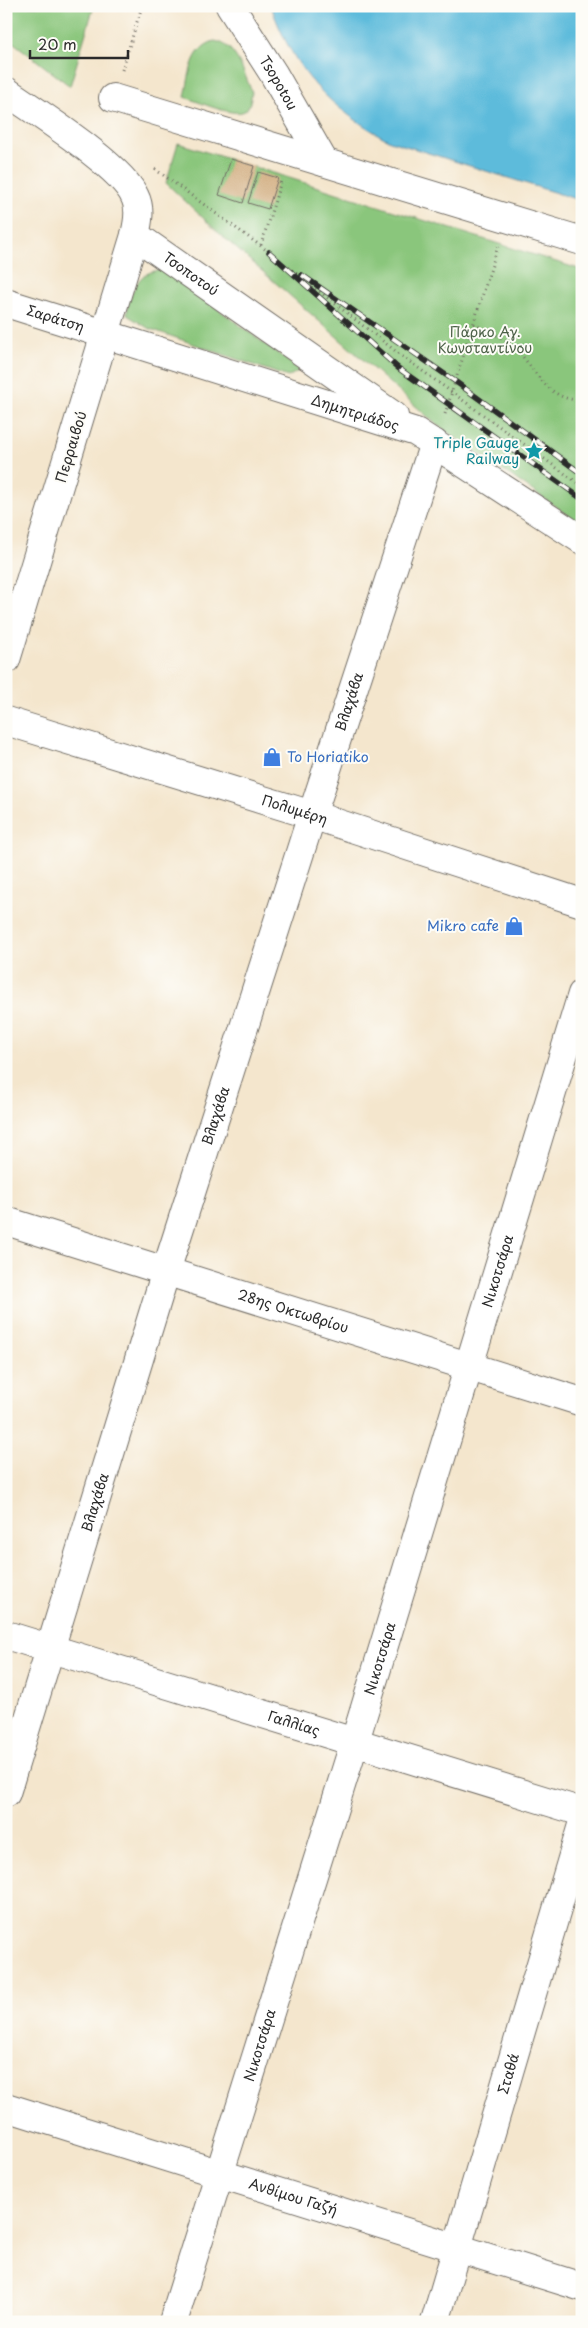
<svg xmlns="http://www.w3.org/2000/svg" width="588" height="2328" font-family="'Playpen Sans',sans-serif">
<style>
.green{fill:#8ac67b;stroke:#5a7853}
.water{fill:#5dbbdb;stroke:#447383}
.building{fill:#d6b58c}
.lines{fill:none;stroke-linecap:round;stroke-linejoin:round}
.minor-casing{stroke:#716c64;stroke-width:30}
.major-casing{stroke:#716c64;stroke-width:30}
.path{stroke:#716c64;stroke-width:3;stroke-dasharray:1 4;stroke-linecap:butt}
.minor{stroke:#fff;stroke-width:28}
.major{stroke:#fff;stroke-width:28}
.rail-casing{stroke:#2b2b2b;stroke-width:5.5}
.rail{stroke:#fdfcf7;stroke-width:4;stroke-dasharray:11;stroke-linecap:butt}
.labels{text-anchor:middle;stroke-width:4;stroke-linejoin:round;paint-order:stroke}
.street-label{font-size:14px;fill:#2b2b2b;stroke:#fdfcf7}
.park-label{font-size:14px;fill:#4c6147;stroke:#fdfcf7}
.culture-label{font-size:14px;fill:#0d838f;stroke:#fdfcf7;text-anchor:end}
.shop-label{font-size:14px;fill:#366cbe;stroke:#fdfcf7;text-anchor:start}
</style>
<rect width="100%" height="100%" fill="#fdfcf7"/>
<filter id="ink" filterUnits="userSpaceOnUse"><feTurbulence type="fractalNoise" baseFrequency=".02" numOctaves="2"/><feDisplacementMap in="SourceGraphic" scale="10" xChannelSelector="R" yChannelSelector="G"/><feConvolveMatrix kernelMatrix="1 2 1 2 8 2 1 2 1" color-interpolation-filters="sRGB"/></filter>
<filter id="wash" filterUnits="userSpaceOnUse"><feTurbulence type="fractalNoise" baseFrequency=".0096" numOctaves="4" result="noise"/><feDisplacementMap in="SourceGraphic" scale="20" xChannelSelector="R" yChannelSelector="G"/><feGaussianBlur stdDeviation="1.12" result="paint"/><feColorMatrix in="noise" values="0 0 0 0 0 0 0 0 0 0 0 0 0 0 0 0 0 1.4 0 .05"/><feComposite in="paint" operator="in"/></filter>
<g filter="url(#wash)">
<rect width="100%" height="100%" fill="#f4e6cd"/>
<g class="green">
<polygon points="6,6 94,6 70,86 6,37"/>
<path d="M214,41C236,43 244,74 252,92C251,98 250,106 246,110C237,119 196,101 185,97C190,75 190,49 214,41Z"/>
<polygon points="178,143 582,270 582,525 436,424 220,234 166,183"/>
<path d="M164,269L300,370L288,377L148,328L127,315C126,306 135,283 142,277C148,272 157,270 164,269Z"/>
</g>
<path class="water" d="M271,6H582V201L390,141C329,108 294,72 271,6Z"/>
<g id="blocks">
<g class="building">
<polygon points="231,159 254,166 243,203 219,195"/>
<polygon points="258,172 278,178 268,209 248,203"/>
</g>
</g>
</g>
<g filter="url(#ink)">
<use href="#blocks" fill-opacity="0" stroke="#716c64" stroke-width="1"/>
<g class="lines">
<g class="minor-casing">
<g id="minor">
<path id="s1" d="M230,6L273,73L324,162"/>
<path d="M6,91C37,113 122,166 135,197C141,209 138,223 135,235L6,660"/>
<polyline points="113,98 582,241"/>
<path id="s2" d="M135,235L394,416"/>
<path id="s3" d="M6,303L416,432L582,540"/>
<path id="s4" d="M6,1221L582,1402"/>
<path id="s5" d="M6,1635L582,1812"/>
<path id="s6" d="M6,1793L166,1271L312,815L434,443"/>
<path id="s7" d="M6,2107L582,2287"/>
<path id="s8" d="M173,2322L354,1744L582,994"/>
<path id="s9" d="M435,2322L582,1825"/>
</g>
</g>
<g class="major-casing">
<g id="major">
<path id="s10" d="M6,721L312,815L582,903"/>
</g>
</g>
<g class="path">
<polyline points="122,70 142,6"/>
<polyline points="155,169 269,252 403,357 582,486"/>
<polyline points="261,245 281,181"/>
<path d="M474,324C486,331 501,336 512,345C535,366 545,401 582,400"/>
<polyline points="445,414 498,246"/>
</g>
<use href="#minor" class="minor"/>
<use href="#major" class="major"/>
<g class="rail-casing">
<g id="rail">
<polyline points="269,252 398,368 582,499"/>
<polyline points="302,275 456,382 582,474"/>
</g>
</g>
<use href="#rail" class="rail"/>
</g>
</g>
<defs>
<g id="sight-bare" transform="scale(1.5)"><path d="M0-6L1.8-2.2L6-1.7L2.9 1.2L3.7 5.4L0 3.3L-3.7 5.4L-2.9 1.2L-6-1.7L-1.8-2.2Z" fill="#0f9aa8" stroke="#fdfcf7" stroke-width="2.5" paint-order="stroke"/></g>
<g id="shop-bare" transform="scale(1.5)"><path d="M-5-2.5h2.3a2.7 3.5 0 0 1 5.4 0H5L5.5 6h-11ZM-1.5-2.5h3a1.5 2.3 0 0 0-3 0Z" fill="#3f7fe0" stroke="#fdfcf7" stroke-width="2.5" paint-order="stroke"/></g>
</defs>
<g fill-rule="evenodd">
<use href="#sight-bare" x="534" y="451"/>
<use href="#shop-bare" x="272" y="757"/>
<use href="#shop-bare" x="514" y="926"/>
</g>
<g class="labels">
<g class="street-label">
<text dy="5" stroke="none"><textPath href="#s1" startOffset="91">Tsopotou</textPath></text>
<text dy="5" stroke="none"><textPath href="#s2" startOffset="68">Τσοποτού</textPath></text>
<text dy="5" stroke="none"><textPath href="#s3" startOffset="52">Σαράτση</textPath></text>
<text dy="5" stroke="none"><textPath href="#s3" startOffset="366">Δημητριάδος</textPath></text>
<text transform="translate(71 447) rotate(-73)" y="5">Περραιβού</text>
<text dy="5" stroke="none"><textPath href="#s6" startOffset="1144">Βλαχάβα</textPath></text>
<text dy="5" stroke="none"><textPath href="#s10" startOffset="302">Πολυμέρη</textPath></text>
<text dy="5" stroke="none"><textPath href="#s6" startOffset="709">Βλαχάβα</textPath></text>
<text dy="5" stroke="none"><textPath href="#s8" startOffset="1100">Νικοτσάρα</textPath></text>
<text dy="5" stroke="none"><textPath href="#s4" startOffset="301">28ης Οκτωβρίου</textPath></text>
<text dy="5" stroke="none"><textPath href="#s6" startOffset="304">Βλαχάβα</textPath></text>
<text dy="5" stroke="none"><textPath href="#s8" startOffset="695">Νικοτσάρα</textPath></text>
<text dy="5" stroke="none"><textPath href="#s5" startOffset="301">Γαλλίας</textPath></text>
<text dy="5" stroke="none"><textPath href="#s8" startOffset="290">Νικοτσάρα</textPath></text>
<text dy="5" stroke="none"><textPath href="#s9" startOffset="259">Σταθά</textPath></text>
<text dy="5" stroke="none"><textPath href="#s7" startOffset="301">Ανθίμου Γαζή</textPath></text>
</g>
<g class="park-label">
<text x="485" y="337">Πάρκο Αγ.<tspan x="485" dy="16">Κωνσταντίνου</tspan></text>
</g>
<g class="culture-label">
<text x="519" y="448">Triple Gauge<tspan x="519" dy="16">Railway</tspan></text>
</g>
<g class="shop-label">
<text x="287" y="762">To Horiatiko</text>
<text x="499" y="931" text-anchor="end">Mikro cafe</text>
</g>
</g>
<rect width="588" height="2328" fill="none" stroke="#fdfcf7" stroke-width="25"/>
<path d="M30 50v8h98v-8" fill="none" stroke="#2b2b2b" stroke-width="2.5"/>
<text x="38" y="50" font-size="15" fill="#2b2b2b" stroke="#fdfcf7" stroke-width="4" paint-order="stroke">20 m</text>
</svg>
